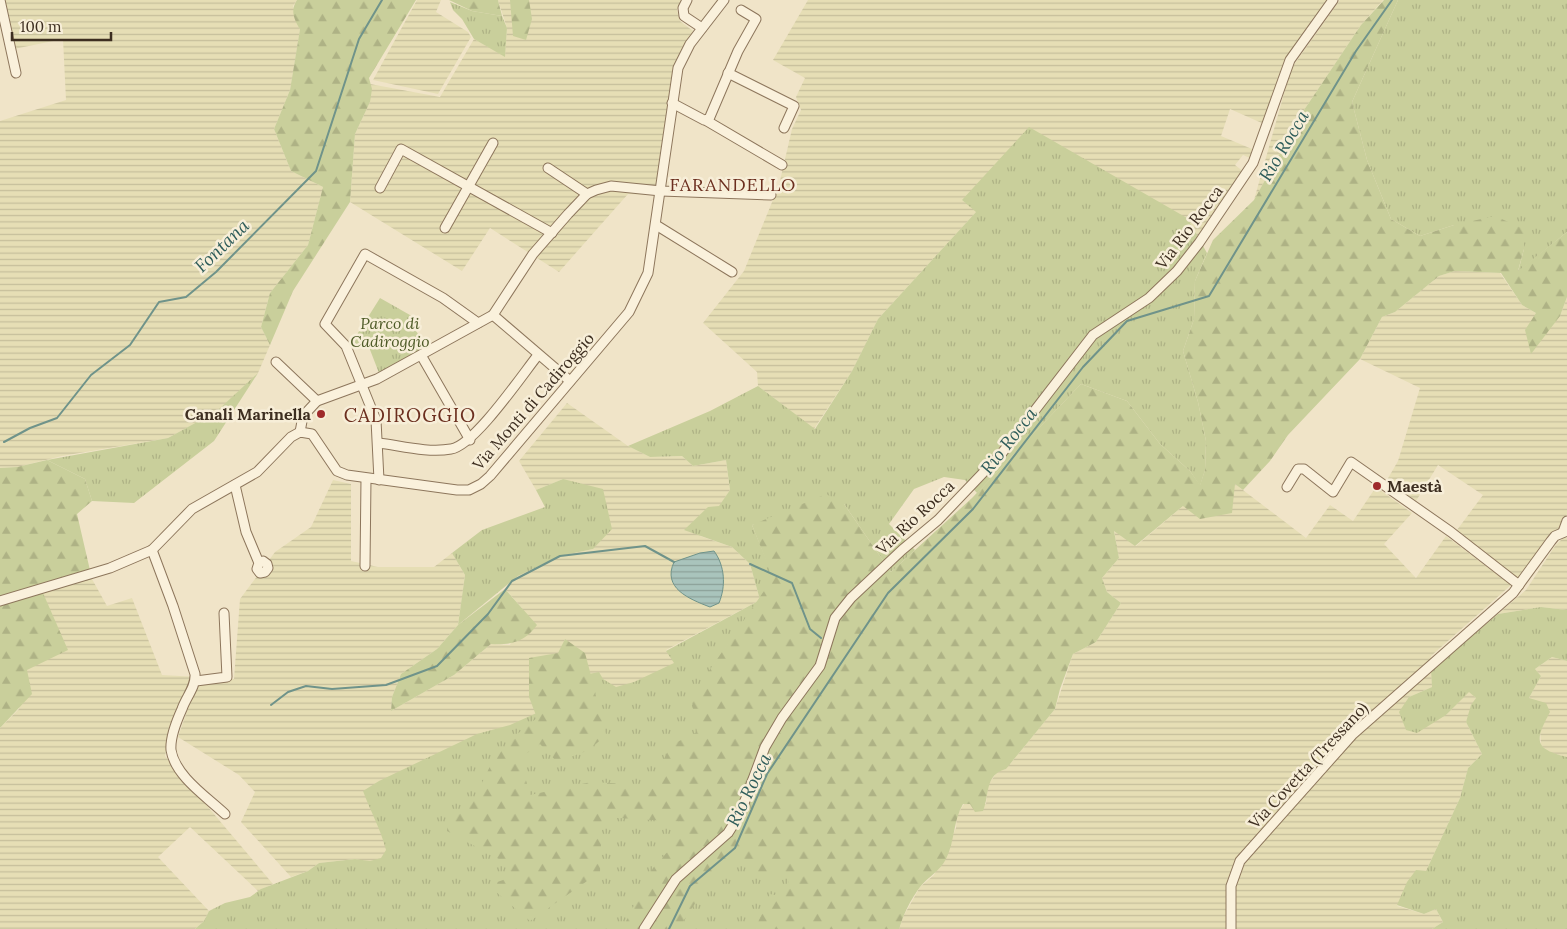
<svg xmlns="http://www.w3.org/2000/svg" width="1567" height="929" font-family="Lora,serif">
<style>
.farmland{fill:url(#farmland-rules)}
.grass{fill:url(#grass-tufts)}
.forest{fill:url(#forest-firs)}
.pitch{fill:#c9cf9b}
.water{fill:url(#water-rules);stroke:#6f938a}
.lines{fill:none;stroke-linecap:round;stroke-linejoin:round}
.stream{stroke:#6f938a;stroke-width:2}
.minor-casing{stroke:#8d765c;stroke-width:11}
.minor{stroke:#faf1dc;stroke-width:9}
.poi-dot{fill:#9e2a2b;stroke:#f7eed8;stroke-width:2}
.labels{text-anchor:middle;stroke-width:5;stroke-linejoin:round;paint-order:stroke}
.street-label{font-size:16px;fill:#3d2e20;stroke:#f7eed8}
.park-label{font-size:16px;font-style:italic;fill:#4d5a26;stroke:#f7eed8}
.poi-label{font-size:16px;font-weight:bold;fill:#3d2e20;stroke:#f7eed8;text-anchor:end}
.water-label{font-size:18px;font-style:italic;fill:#2f5d5a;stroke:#f7eed8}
.neighbourhood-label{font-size:18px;letter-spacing:1px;fill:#6b2e1e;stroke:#f7eed8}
.quarter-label{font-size:19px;letter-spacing:1px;fill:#6b2e1e;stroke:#f7eed8}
</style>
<defs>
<pattern id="farmland-rules" width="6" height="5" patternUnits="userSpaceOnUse" patternTransform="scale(1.25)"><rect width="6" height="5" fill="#e6deb5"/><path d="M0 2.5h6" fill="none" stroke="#c6bf9b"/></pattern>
<pattern id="grass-tufts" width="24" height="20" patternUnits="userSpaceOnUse" patternTransform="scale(1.25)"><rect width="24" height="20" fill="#c9cf9b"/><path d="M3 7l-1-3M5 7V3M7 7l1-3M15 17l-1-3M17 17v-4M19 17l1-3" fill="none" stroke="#aeb285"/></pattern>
<pattern id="forest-firs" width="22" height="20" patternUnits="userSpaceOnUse" patternTransform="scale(1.25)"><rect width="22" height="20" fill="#c9cf9b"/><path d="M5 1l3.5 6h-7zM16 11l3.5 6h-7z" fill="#aeb285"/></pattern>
<pattern id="water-rules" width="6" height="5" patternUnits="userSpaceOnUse" patternTransform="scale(1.25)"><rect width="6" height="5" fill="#a9c4bc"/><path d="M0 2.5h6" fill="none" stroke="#8ba098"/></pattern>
</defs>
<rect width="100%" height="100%" fill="#f0e4c8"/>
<g class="farmland">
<polygon points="5,0 297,0 293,6 300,29 290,90 274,129 291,171 323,187 308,245 270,293 261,327 270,345 258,373 218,411 168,438 62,456 17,467 0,468 0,121 66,100 63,39 14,49"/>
<polygon points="417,0 441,0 436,12 468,32 471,37 438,94 373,80"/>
<polygon points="498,0 681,0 677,10 680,21 693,31 683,46 674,70 656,195 628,194 559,272 490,228 462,271 350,202 355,134 370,102 370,84 440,97 474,39 505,56 507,28"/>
<polygon points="808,0 1329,0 1288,56 1278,79 1264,124 1230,109 1221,136 1252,149 1250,158 1243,155 1235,165 1244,172 1198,237 962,200 977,211 878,319 852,371 814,429 758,386 757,372 703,323 744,271 779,185 792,129 801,110 796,97 805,78 773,60"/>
<polygon points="1340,0 1383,0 1361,25 1304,110 1254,200 1291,69"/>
<polygon points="1455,271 1500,273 1522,305 1536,313 1560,316 1567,297 1567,514 1558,531 1548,537 1518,578 1457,530 1483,495 1438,465 1416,501 1387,480 1398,461 1420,388 1360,359 1382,317 1395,312 1439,276"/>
<polygon points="567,403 628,446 650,457 682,456 693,466 726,460 730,490 700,536 732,547 750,564 760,600 666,650 688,681 596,702 565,639 537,718 488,885 355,859 319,863 308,871 291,877 241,822 255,792 239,775 178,737 187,711 178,707 165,756 273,884 258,891 190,827 158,857 209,911 204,921 195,929 0,929 0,728 19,709 43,593 92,579 107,606 132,598 162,675 234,679 240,599 275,552 311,527 333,480 351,484 351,561 378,567 434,567 452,553 465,575 458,625 437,649 401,674 392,697 391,711 454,675 491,644 510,645 522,608 505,589 518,576 560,556 593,549 563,479 536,490 519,461"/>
<polygon points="1235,484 1306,538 1330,505 1353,521 1376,487 1412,513 1384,544 1416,578 1446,536 1511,585 1431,656 1432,687 1409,697 1446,715 1469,691 1476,698 1466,722 1482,754 1468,768 1460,798 1426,871 1397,906 1424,914 1436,909 1443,922 1432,929 899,929 903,917 920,887 934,875 956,828 957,815 964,804 986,804 988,785 998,771 1006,769 1055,709 1073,654 1096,642 1121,603 1107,592 1102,578 1119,558 1114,530 1136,546 1183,506"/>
<polygon points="1563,538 1567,538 1567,610 1541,607 1498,614 1526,590 1555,546"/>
<polygon points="1552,657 1567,661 1567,757 1547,752 1541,745 1540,730 1529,698 1541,676 1535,669"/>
</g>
<g class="grass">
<polygon points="1398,0 1567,0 1567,232 1518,272 1524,249 1454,225 1420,236 1391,219 1367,160 1352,102"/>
<polygon points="450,2 472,11 502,16 507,28 505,57 474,39 462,19 453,10"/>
<path d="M1029,127L1187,218L1207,253L1195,281L1194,319L1183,351L1198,402L1206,441L1205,470L1200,486L1190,471L1160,444L1127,401L1081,384L977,493L965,480L944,477L914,489L889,524L915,550L891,572L844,504L752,525L774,578L711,669L910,891L899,929H195L204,921L209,911L225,903L250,897L261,889L308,871L319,863L355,859L370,861L381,858L386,850C381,830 370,810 363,791L379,781L477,734L510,725L541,711L589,674L599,672L603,679L616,687L634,682L674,663L666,651L760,600L750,564L732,547L684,530L708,507L719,506L730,490L726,460L693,466L682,456L650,457L628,446L710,411L758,386L815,429L852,371L878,319L976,212L962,200Z"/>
<polygon points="380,298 417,319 413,326 426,347 379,373 367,342 353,347 351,344"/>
<polygon points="258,373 214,441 134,503 92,501 85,479 47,460 168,438 217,411"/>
<polygon points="563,479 603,489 612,529 593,549 560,556 518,576 458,625 465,575 452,553 482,530 545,507 536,490"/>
<path d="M1541,607L1567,610V661L1552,657L1535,669L1541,676L1529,698L1546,703L1550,712C1535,740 1533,749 1567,757V929H1432L1443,922L1436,909L1424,914L1397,905L1407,882L1416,870L1426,871L1460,798L1468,768L1482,754L1466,722L1471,705L1476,698L1469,692L1446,715L1417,733L1406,730L1399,712L1409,697L1432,687L1431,670L1498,614Z"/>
</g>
<g class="forest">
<path d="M297,0H416L369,78L372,89L370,102L355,134L350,202L293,291L270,345L261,327L270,293L308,245L323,187L291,171L274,129L290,90L300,29C294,20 290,10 297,0Z"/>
<polygon points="449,0 498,0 502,16 472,11"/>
<polygon points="510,0 529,0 532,19 526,40 513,36"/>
<path d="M1384,0H1398L1352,102L1367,160L1391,219L1420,236L1454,225L1495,216L1524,229V249L1518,271L1567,232V297L1560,316L1531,354L1525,330L1536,313L1522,305L1501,273L1455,271L1439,276L1395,312L1382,317L1360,359L1288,435L1270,461L1243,490L1235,484L1232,513L1200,519L1183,506L1135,546L1114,531L1119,558L1102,578L1107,592L1121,603L1096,642L1073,654L1060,689L1055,709L1006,769C984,775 990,795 983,811L975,812L970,804H963C953,821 955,841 946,859C940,871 928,877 920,887C911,899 903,915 899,929H755L770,894L785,897L790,875L759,876L740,855L704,890L678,929H622L653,868L680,838L685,822L602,817L600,872L530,921L488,885L512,877L508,864L447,831L448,820L472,804L493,760L515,736L537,718L529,697V658L558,653L565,639L585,653C593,681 598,708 606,735L589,750L557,762L540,744L520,758L530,795L591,782L651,785L671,745L697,732L691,697L773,578L752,525L826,494L844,504L891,572L972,498L1081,384L1127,401L1160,444L1190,471L1200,485L1205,470L1206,441L1198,402L1183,351L1194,319L1195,281L1213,240L1254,200L1304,110L1361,25Z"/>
<polygon points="47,460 85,479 92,501 77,514 92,579 43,593 68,650 27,670 32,694 0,728 0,468 17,467"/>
<path d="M505,589L537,625C525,642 511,645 491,644L454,675L391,711L392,697L401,674L437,649L458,625Z"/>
</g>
<polygon class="pitch" points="388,319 395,342 380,347 373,324"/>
<path class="water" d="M714,551C725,566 726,586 719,603L710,607C689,599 662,588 674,562L700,553Z"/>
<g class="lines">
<g class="stream">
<polyline points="4,442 30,428 57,418 91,375 130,345 159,302 186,297 216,272 316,171 359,39 382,0"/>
<polyline points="750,564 792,583 810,629 821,638"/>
<polyline points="271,705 288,692 306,686 332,689 386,685 437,666 488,614 512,581 560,556 645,546 674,562"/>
<polyline points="669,929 690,886 735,848 767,774 888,593 973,509 1083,367 1127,321 1209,296 1356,51 1392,0"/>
</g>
<g class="minor-casing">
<g id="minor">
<polyline points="0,0 16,73"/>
<polyline points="687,0 683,8 684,16 702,28"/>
<polyline points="728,73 794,106 784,128"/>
<polyline points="672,103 704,120 709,119 738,51 756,19 741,10"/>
<polyline points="707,121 782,165"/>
<polyline points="548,168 587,194"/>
<polyline points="380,188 401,149 552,233"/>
<polyline points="656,225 732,272"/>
<polyline points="445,228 493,143"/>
<polyline points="493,315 570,381"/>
<polyline points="421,355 470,440"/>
<polyline points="276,362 317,401"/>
<polyline points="300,432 303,416 317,401 377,379 493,315 533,254 568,214 587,194 596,190 611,186 661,191 771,195"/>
<path d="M379,443C402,446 428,453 451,449C474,446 522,375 538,355"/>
<polyline points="379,480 376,420 346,346 325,324 365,254 443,298 478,323"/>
<polyline points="235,485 246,532 259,563 257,569 260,573 265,572 268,568 267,564 263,561 259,563"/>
<polyline points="1287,487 1298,469 1304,469 1333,492 1351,462 1451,532 1519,585"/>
<polyline points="1563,532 1567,521"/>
<path d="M152,550L173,606L195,674C196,687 186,697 182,709C177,720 170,738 171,750C175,776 207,797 225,814"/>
<polyline points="365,566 366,479"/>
<polyline points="0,601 110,568 152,550 192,509 257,472 291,437 300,432 312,434 337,471 347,475 457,490 469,490 481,484 490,476 629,312 648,273 678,68 690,44 724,0"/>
<polyline points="196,681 227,677 224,613"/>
<polyline points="644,929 676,879 728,833 740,814 765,747 782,718 820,666 835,618 851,598 902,550 938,520 1002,453 1093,335 1149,298 1177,271 1199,243 1253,163 1290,60 1333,0"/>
<polyline points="1231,929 1231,886 1240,861 1353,734 1513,593 1551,541 1555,536 1567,531"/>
</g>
</g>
<use href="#minor" class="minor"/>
</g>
<g class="poi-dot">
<circle cx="321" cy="414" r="5"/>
<circle cx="1377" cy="486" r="5"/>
</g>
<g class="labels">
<g class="street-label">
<text transform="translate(1189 227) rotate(-53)" y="6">Via Rio Rocca</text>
<text transform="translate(533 401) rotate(-49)" y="6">Via Monti di Cadiroggio</text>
<text transform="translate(915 517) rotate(-43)" y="6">Via Rio Rocca</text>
<text transform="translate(1308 765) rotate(-47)" y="6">Via Covetta (Tressano)</text>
</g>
<g class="park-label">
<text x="390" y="329">Parco di<tspan x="390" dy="18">Cadiroggio</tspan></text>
</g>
<g class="poi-label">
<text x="311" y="420">Canali Marinella</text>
<text x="1387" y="492" text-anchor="start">Maestà</text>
</g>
<g class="water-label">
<text transform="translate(1284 146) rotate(-59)" y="6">Rio Rocca</text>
<text transform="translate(222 246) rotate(-44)" y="6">Fontana</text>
<text transform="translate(1009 441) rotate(-52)" y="6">Rio Rocca</text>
<text transform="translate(749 790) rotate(-64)" y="6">Rio Rocca</text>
</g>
<g class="neighbourhood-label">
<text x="733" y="191">FARANDELLO</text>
</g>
<g class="quarter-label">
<text x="410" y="422">CADIROGGIO</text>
</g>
</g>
<path d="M12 32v8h99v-8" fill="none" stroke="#3d2e20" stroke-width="2.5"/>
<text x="20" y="32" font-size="15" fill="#3d2e20" stroke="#f7eed8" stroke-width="4" paint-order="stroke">100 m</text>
</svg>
